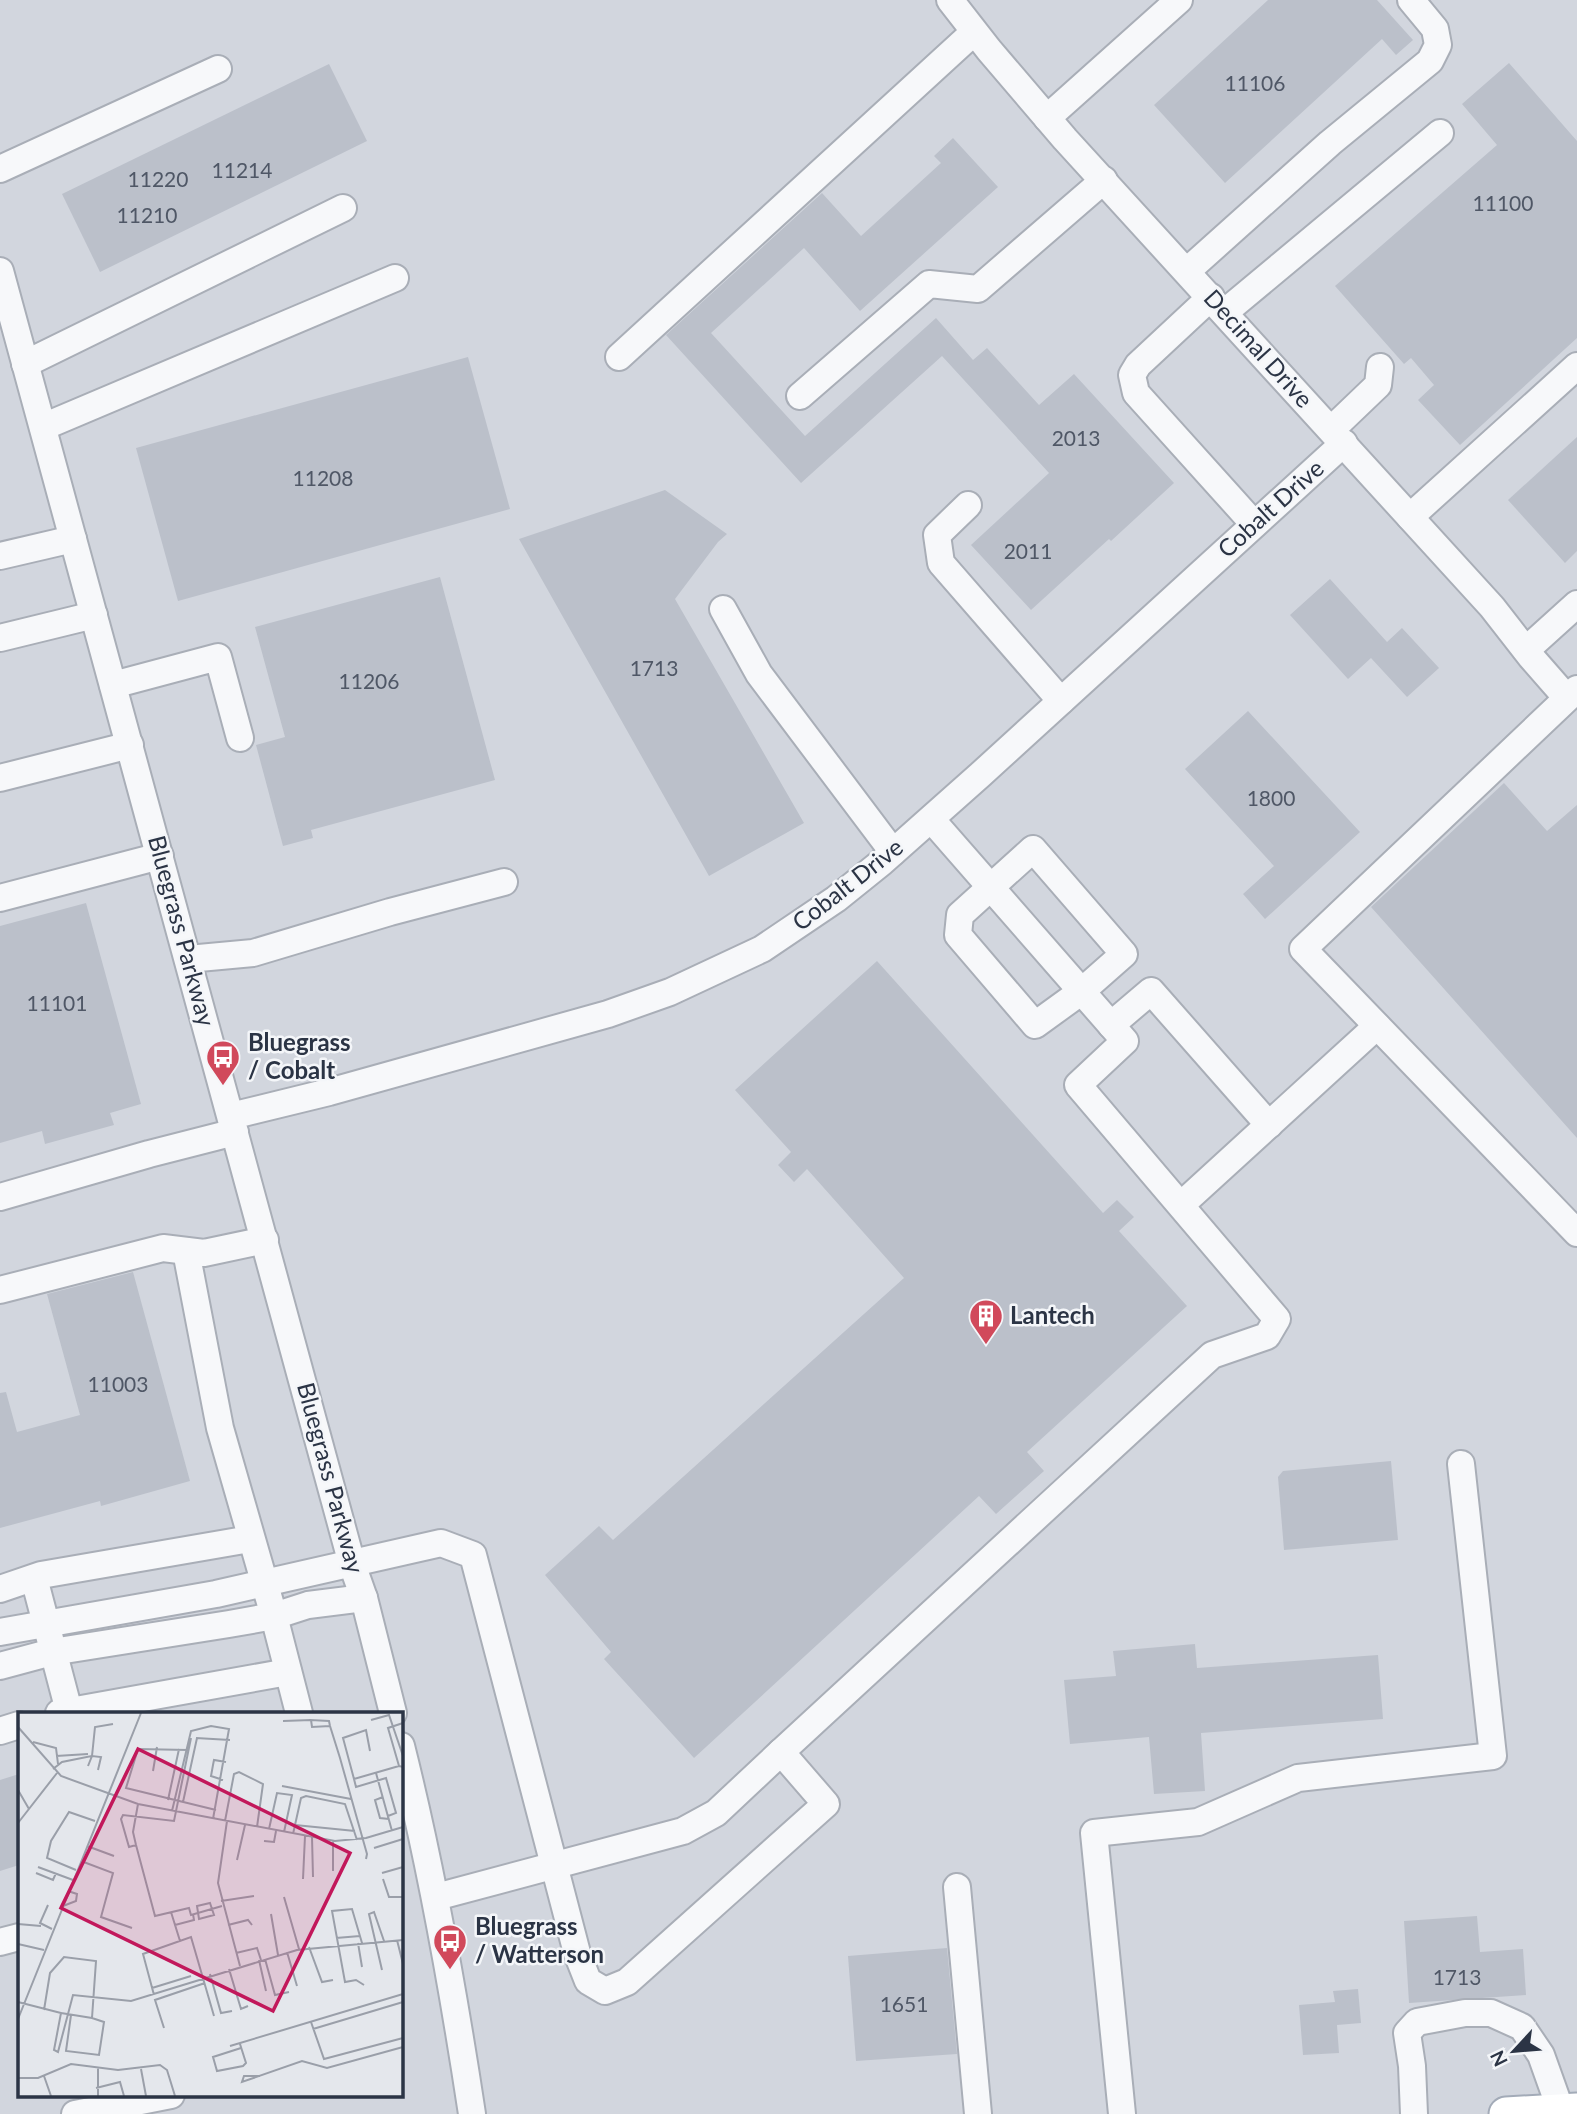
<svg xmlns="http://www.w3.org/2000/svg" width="1577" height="2114" font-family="Lato,sans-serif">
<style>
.built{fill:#d2d6de;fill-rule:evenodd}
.building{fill:#bbc0ca}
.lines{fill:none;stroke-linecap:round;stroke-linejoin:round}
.minor-casing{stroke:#a9aeb7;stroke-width:30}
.major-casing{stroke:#a3abb8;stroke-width:37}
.minor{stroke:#f7f8fa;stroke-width:26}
.major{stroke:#fff;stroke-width:33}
.labels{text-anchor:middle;stroke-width:5;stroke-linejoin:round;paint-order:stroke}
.number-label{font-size:21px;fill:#4f5766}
.street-label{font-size:24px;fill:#2b3445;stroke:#f4f6f9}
.poi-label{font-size:24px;font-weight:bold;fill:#2b3445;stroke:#f4f6f9;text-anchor:start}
.inset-road{fill:none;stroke:#9a9fa9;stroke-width:2}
.view{fill:#c2185b;fill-opacity:0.15;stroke:#c2185b;stroke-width:3.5}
.inset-edge{fill:none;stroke:#2b3445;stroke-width:3.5}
</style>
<rect width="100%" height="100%" fill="#e4e7ec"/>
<path class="built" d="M0,0H1577V2114H0ZM19,1713H401V2095H19Z"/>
<g class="building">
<polygon points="1268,0 1377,0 1413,40 1396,55 1382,39 1225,183 1154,105"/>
<polygon points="1509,63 1577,141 1577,338 1460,445 1418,400 1434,385 1411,358 1404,364 1335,286 1497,145 1462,104"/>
<polygon points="329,64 367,141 100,272 62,194"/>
<polygon points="953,138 998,187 860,311 804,248 711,333 805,436 936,318 973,360 987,348 1039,405 1074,374 1174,483 1111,541 1109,539 1031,610 971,545 1049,473 942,356 801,483 666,335 822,193 861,236 941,163 934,156"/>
<polygon points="468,357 510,509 178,601 136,448"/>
<polygon points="1577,437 1577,551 1565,563 1508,500"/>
<polygon points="665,490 727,534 718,542 675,599 804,823 709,876 519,539"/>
<polygon points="440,577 495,780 311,830 313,838 283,846 256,745 285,737 255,627"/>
<polygon points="1330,579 1387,642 1402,628 1439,668 1407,697 1371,658 1348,679 1290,615"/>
<polygon points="1248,711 1360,832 1265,919 1243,894 1274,866 1185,769"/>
<polygon points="1504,783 1547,831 1577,805 1577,1138 1371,907"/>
<polygon points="86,903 141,1104 110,1113 114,1125 45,1144 42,1131 0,1143 0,926"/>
<polygon points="877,961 1103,1213 1117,1200 1134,1217 1119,1231 1187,1306 1027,1452 1044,1471 996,1514 979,1496 694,1758 604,1659 611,1652 545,1575 599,1526 613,1540 904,1278 807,1169 794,1182 778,1165 791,1152 735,1090"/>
<polygon points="133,1272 190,1481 101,1506 100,1501 0,1528 0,1393 6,1392 17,1432 80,1415 47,1294"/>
<polygon points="1391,1461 1398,1540 1284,1550 1278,1477 1283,1471"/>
<polygon points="1195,1644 1197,1668 1378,1655 1383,1719 1201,1733 1205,1791 1154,1794 1149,1737 1070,1744 1064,1680 1116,1676 1113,1651"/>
<polygon points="19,1774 19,1865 0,1871 0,1780"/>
<polygon points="1477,1916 1480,1952 1523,1949 1526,1995 1409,2003 1404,1921"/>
<polygon points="947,1948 957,2054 856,2061 848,1956"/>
<polygon points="1358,1989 1361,2023 1337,2025 1339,2053 1303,2055 1299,2005 1335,2002 1333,1991"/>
</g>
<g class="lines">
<g class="minor-casing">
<g id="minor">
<polyline points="950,0 989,50 1065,139 1492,607 1531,657 1566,697"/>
<polyline points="1047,118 1179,0"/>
<polyline points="0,169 218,69"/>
<polyline points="0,271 352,1564 364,1598 393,1713"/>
<polyline points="1187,271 1330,143 1430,61 1438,45 1435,29 1411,0"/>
<polyline points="1211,297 1138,365 1132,375 1136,393 1254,524"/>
<polyline points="1225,312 1440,133"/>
<polyline points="619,357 974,32"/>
<polyline points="25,364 343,208"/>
<polyline points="800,396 929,284 978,289 1104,180"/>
<polyline points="43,427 395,278"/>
<polyline points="1331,430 1378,385 1380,367"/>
<polyline points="968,505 937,535 941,563 1061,701"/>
<polyline points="1410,517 1577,366"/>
<polyline points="0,556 73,539"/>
<polyline points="723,609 759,674 893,852"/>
<polyline points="0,638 94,615"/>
<polyline points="1526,650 1577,604"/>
<polyline points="113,685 218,657 240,738"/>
<polyline points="1577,689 1303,949 1577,1233"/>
<polyline points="0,778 130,745"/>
<polygon points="1033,849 1124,954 1082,991 1035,1025 958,935 960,915"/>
<polyline points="0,898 160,856"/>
<polyline points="188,959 253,953 390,912 504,882"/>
<polyline points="1111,1025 1151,991 1269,1125"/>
<polyline points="231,1116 329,1092 608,1014 670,992 762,949 836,899 882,862 980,775 1344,443"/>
<polyline points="0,1197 149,1154 235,1132"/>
<polyline points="1181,1205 1377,1026"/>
<polyline points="186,1251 220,1428 274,1616 299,1713"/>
<polyline points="0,1290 163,1248 204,1253 265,1240"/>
<polyline points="34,1578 69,1711"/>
<polyline points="0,1589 41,1575 250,1539"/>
<polyline points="0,1632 216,1594 441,1543 473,1555 577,1953 588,1981 605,1991 627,1982 826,1804 781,1752 1212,1355 1267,1336 1277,1319 1078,1085 1125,1041 931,819"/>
<polyline points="0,1666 52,1652 229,1624 274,1616 308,1605 364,1598"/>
<polyline points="59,1713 288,1672"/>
<polyline points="0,1731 19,1725"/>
<path d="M401,1746C432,1869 453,1989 472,2114"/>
<polyline points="957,1887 978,2114"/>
<polyline points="436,1897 683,1831 716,1813 781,1752"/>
<polyline points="0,1942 19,1937"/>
<polyline points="75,2114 171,2095"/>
<polyline points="1122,2114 1094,1833 1198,1822 1298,1778 1493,1756 1461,1464"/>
<polyline points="1414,2114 1412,2066 1407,2033 1417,2022 1465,2013 1491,2013 1522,2027 1541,2055 1561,2111"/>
</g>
</g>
<g class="major-casing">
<polyline id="major" points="1506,2114 1577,2110"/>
</g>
<use href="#minor" class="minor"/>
<use href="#major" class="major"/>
</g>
<defs>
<g id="bus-pin" transform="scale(1.75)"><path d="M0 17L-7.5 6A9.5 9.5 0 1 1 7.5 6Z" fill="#d1495b" stroke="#f4f6f9"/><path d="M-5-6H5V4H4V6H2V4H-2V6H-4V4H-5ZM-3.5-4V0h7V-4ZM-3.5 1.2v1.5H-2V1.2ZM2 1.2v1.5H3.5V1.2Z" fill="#fff"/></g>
<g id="building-pin" transform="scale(1.75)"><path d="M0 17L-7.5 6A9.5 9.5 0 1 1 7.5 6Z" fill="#d1495b" stroke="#f4f6f9"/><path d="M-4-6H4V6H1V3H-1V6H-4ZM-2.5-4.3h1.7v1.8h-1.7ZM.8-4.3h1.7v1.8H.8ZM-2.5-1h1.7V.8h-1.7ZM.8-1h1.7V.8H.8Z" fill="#fff"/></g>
</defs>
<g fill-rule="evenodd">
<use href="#bus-pin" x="223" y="1057"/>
<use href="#building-pin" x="986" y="1316"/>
<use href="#bus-pin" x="450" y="1941"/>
</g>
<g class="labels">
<g class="number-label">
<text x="1255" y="91">11106</text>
<text x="242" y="178">11214</text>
<text x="158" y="187">11220</text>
<text x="1503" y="211">11100</text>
<text x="147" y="223">11210</text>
<text x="1076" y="446">2013</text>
<text x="323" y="486">11208</text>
<text x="1028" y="559">2011</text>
<text x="654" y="676">1713</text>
<text x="369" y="689">11206</text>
<text x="1271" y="806">1800</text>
<text x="57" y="1011">11101</text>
<text x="118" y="1392">11003</text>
<text x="1457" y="1985">1713</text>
<text x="904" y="2012">1651</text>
</g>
<g class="street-label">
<text transform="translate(1258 349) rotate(48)" y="8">Decimal Drive</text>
<text transform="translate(1271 509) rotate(-42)" y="8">Cobalt Drive</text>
<text transform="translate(848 885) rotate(-38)" y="8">Cobalt Drive</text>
<text transform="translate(181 931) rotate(75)" y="8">Bluegrass Parkway</text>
<text transform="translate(330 1478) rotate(75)" y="8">Bluegrass Parkway</text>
</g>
<g class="poi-label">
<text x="248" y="1051">Bluegrass<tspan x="248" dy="28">/ Cobalt</tspan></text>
<text x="1010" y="1324">Lantech</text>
<text x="475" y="1935">Bluegrass<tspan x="475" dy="28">/ Watterson</tspan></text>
</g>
</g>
<g transform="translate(18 1712)">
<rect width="385" height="385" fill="#e4e7ec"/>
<path class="inset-road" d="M353,8L371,3L385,44M265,9L293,8M385,11L370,16L381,54L385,55M312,14L294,15L293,8L311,9L312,14L322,46L349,142L348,147M0,15L43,64L120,92L317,129L348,126L385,115M173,26L156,109L105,103L103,107L111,135L118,133L137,204L171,196L173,203L204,194M178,26L212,28M15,30L38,36L40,52M170,38L120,37L108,76L198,98M352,39L348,18L325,26L336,67L381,54M38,44L70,42M70,54L74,44L83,45L80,58M35,57L44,50L74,44L77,15L95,12M135,59L139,35M358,61L374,119M336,67L338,75L368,66L378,101L370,104M205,68L193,64L195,53L196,48L208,50M264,74L333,87M0,78L11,97M365,85L357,88L362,106L371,107M150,88L161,37M165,90L179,26M154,99L173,19L193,14L211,17L195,107M207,109L216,62L221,60L245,72L239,115M209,109L200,171L222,254M0,111L39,61M277,113L337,119M251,117L259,81L274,83L266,120M275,122L283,86L288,84L327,92L339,128M294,125L295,165M246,129L256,130L258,119M118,133L115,120L120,92M69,134L96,144M356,136L385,127M219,148L227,113M63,149L95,161L83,205L114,216M20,155L55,168M58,158L29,146L33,129L51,100L77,109M315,159V129M18,161L35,168L38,161M364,161L385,155M285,167L287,124M365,167L371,185H385M266,185L281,237M203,189L236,184M192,191L196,203L181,207L179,194ZM30,193L22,211L34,217M45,194L58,189L59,182L50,179M153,200L162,229M253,202L260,243M0,212L23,214M157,213L176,208L175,202M210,213L230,208L234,213M318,226L342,224M379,228L385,252M340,231L344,255M344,231L334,197L314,199L327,270L338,268L346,273M0,232L26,238M291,235L304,270L315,268M269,240L279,274M218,241L239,236L243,248M247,247L257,283L271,280M241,248L248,279M211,257L223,297L230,294M364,258L351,202L356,200L366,229M192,262L203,301L214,299M134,276L173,264M136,283L125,242L173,225L196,304M0,290L43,301L36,338L40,340L55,283L113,289L279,238L385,228M26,298L32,261L46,245L78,249L74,306M43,301L74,306L86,310L81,343L48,339L53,303M0,307L123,1M293,310L306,347L385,326M146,316L137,288L187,271M295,317L385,290M222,332L228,351L225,354L199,359L195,345L223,336M212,334L385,282M123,357L128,384M26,364L33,384M242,364H226L224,370L284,349L309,356L385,335M0,366H20L53,352L100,358L142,353L149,358L157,384M78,376L102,370L106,384M80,384V356"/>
<path class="view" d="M120,37L332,141L255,299L43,196Z"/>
<rect width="385" height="385" class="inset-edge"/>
</g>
<g transform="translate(1514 2051) rotate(244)" stroke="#f4f6f9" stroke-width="5" paint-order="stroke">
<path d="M0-5L12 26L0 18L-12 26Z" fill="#2b3445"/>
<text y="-10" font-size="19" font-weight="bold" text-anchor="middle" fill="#2b3445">N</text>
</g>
</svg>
